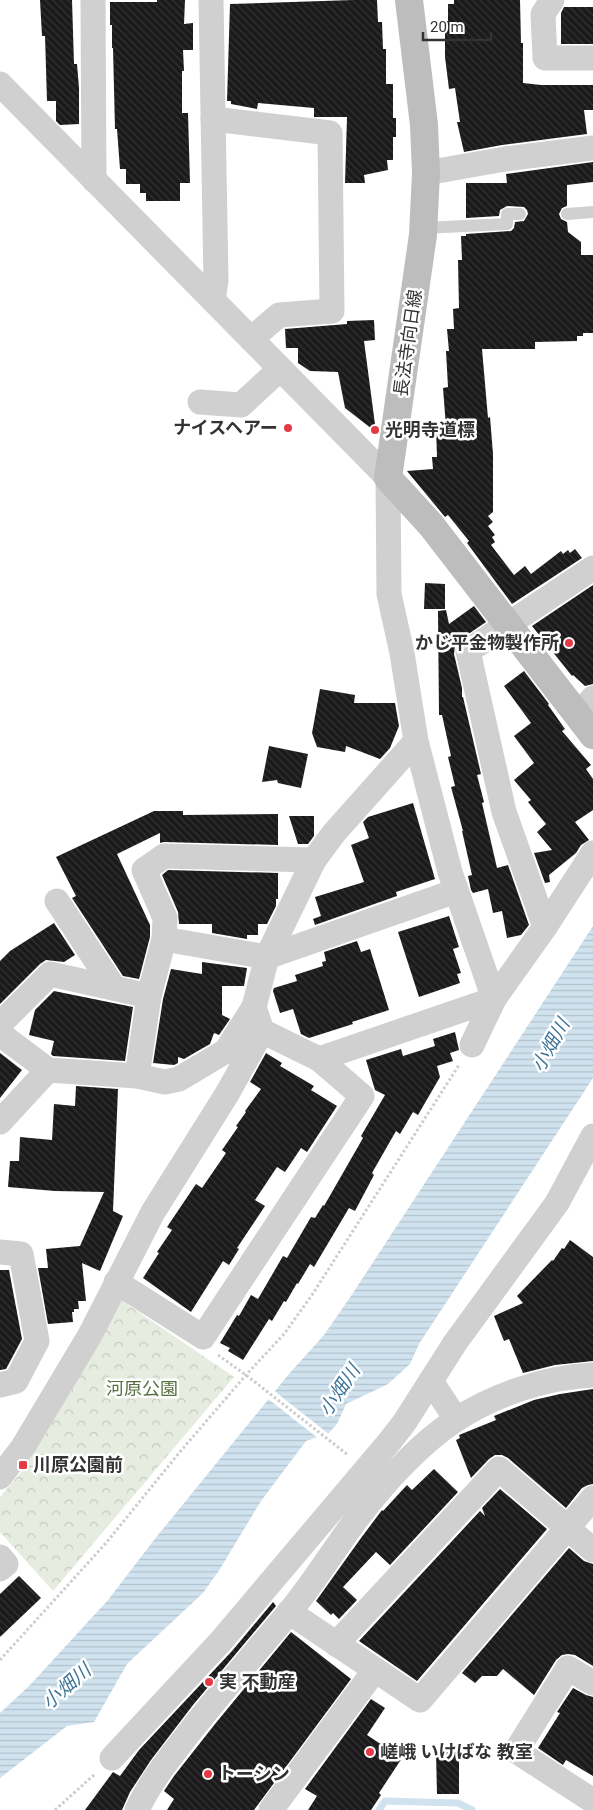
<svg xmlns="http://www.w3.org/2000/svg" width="593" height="1810" font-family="Roboto,'Noto Sans JP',sans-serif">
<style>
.park{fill:url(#park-crowns)}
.water{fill:url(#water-rules)}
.pier{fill:#fff}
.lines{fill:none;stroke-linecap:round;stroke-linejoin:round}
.stream{stroke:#cfe2ee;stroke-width:7}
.building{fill:url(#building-back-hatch)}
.path{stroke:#cdcdcd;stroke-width:3;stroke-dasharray:2.5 2.5;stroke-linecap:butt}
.lane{stroke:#d0d0d0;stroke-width:12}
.street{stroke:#d0d0d0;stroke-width:25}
.secondary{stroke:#bdbdbd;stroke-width:28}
.poi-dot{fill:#e63946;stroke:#fff;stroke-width:2}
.labels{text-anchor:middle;stroke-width:5;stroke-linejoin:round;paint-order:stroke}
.street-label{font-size:18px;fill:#333;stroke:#fff}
.poi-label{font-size:18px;font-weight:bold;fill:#333;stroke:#fff;text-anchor:start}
.park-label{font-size:18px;fill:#56703f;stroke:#fff}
.water-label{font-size:19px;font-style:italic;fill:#3f7597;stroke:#fff}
</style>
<defs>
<pattern id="park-crowns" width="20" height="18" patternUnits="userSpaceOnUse" patternTransform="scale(1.25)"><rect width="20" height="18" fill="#e6ecdf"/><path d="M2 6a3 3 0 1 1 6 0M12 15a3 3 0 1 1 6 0" fill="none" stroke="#c6cbc0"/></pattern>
<pattern id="water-rules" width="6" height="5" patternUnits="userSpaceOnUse" patternTransform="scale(1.25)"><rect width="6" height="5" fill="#cfe2ee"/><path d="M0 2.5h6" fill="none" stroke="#b2c2cd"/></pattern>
<pattern id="building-back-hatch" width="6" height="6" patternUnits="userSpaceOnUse" patternTransform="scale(1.25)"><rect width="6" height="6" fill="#1a1a1a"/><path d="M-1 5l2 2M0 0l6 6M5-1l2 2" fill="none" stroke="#333"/></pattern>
</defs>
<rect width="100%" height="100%" fill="#fff"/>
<polygon class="park" points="121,1300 234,1377 53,1591 0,1532 0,1497 23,1470"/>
<polygon class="water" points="593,926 593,1078 419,1344 410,1364 388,1384 346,1404 337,1424 329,1433 306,1441 261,1501 220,1569 203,1593 127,1664 94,1722 67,1726 0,1778 0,1713 30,1685 108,1600 154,1540 289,1374 324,1335 351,1296"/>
<polygon class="pier" points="273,1390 330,1435 319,1439 267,1398"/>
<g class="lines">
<polyline class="stream" points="379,1810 385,1801 458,1803 472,1810"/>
</g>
<g class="building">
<polygon points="40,0 72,0 74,64 77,64 79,88 79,124 60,125 56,121 56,101 47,101 45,36 42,36"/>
<polygon points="157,0 185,0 184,24 193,23 193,50 183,50 184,71 182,71 182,113 188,113 190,183 180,183 180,201 146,201 146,193 140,193 140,184 126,184 126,169 120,169 117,129 115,129 113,48 112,48 112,25 110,25 110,2 157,2"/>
<polygon points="353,0 377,0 378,22 382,22 383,49 386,49 386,84 393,84 393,118 396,118 396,137 393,137 393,160 387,160 388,170 364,175 365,183 345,183 347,117 314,117 314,108 258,103 257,109 231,104 231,101 227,101 230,4"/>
<polygon points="454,0 520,0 521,43 523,43 523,83 541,85 593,85 593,110 584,110 587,134 502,145 464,152 457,122 460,122 455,88 449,89 445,57 445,21 448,21 448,4 454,4"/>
<polygon points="564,7 593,7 593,44 561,44 561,13"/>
<polygon points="593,162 593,182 567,185 567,206 562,208 559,214 561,219 567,222 568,232 581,242 581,255 593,255 593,333 583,333 583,336 577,336 577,341 535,342 535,349 482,349 488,418 490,417 493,454 493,512 488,516 493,522 488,526 495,535 492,537 495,542 491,545 514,575 525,566 531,574 561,551 563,554 568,550 570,553 575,549 582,558 512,604 467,543 469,541 448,515 445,517 407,471 433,469 432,457 437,457 436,428 446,427 443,388 448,387 446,351 449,351 447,329 454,329 453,309 459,308 458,260 462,260 461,236 466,236 466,234 511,231 514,228 515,222 524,221 528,214 527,210 524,207 507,206 500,210 499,216 466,218 466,183 507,183 506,174"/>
<polygon points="374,320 375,340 364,341 376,432 345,408 338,372 310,371 298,363 298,348 286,348 285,329 347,324 347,321"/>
<polygon points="425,583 445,584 445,609 424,609"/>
<polygon points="593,585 593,684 585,686 573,675 572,676 532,626"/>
<polygon points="474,606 486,622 467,635 465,632 465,636 455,645 454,654 462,688 462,697 463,697 481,774 477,775 484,802 482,803 497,868 508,865 529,925 521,935 507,938 502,911 493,913 488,889 473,893 471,890 468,876 472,875 462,831 463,831 451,787 455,786 448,757 451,756 442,715 439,715 438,611 446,610 449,624"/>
<polygon points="524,671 549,704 548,705 565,729 562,731 591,765 586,769 593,779 593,810 575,822 589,840 581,845 576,853 549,875 550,882 545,883 534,853 552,850 537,832 546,824 528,802 531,800 514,780 534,763 514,736 531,723 504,686"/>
<polygon points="320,689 355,695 354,703 395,703 399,726 390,748 380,759 346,746 345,752 317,747 312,733"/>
<polygon points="269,746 308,754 301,788 278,783 277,780 262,782"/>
<polygon points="413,803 435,879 396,892 397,896 315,925 313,919 321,916 315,897 364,882 351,845 369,838 363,822 368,817"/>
<polygon points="154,811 183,811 183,815 278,814 278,845 164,842 160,843 160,833 117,854 150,925 150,937 139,979 123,976 72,898 76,896 56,857"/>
<polygon points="289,816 314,816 314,836 308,844 298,844"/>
<polygon points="168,870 278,873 278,899 276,899 276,906 267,924 258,924 258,935 247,935 247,939 212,933 212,924 179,924 178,912 162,875"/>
<polygon points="449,916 459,947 453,949 461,973 457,974 460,983 419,997 398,932"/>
<polygon points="54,923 75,955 64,962 46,960 40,964 0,1004 0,961 10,951"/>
<polygon points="357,941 361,952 370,949 389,1010 352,1022 353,1024 309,1038 301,1034 293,1009 280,1013 273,991 274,988 297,981 295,975 323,966 322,962 326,961 324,952"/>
<polygon points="202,962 247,968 244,986 222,986 222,1015 230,1019 219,1035 214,1033 210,1044 184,1059 178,1057 178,1063 174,1065 153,1063 163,999 171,969 202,974"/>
<polygon points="54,991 133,1007 125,1061 53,1056 51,1054 54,1041 29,1035 35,1010"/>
<polygon points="455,1032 459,1050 450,1053 453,1061 437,1066 440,1077 418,1115 413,1112 400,1134 396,1131 372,1173 374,1175 355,1211 349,1208 314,1267 310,1264 298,1284 297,1283 286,1302 284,1301 272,1321 269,1319 243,1360 228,1351 230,1348 220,1343 237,1315 239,1316 251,1295 258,1299 283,1256 287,1258 311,1217 315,1218 323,1205 324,1206 363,1138 361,1136 385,1095 375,1090 366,1060 401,1049 403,1056 435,1046 433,1039"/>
<polygon points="0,1053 22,1070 0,1098"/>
<polygon points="266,1053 282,1063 280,1066 314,1086 311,1090 337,1106 307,1152 301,1148 285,1172 277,1167 255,1200 265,1206 237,1248 239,1249 229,1265 223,1261 191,1312 143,1278 159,1253 157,1252 172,1230 167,1227 196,1184 202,1188 226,1153 222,1150 238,1127 236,1126 246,1112 245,1111 261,1089 250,1082"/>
<polygon points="76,1086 118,1089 113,1211 123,1216 100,1271 82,1263 86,1301 78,1301 79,1309 74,1309 74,1312 72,1312 73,1322 48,1324 38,1268 48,1268 46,1249 80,1246 104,1192 55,1191 8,1187 10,1161 19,1161 20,1137 52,1140 54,1104 75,1106"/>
<polygon points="570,1240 593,1257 593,1361 555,1365 523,1373 509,1339 504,1341 494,1316 523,1303 517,1296 552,1260 553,1261 562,1248 564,1249"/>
<polygon points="0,1270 9,1270 22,1339 6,1369 0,1370"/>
<polygon points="593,1389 593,1484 588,1485 582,1488 566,1508 508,1458 502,1455 495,1455 489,1459 471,1478 456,1440 460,1438 459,1435 496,1420 494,1416 534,1400 560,1394"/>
<polygon points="434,1469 458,1492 390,1565 376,1552 343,1587 357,1600 339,1619 333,1613 331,1615 316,1601 361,1538 382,1510 383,1511 407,1485 412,1490"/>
<polygon points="500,1489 547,1529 417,1681 359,1641 480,1511 485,1516 482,1508"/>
<polygon points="569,1548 584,1561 593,1564 593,1666 575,1655 568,1654 562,1655 556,1660 534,1695 503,1669 497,1676 482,1676 475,1683 462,1673"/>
<polygon points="19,1576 41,1598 0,1637 0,1594"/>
<polygon points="273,1602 276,1606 193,1705 151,1760 130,1792 122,1810 85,1810 113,1772 120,1776 139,1750 232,1651"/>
<polygon points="291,1632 351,1679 254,1810 167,1810 174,1799 164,1791 174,1776 215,1724"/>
<polygon points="573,1688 586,1695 593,1697 593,1776 566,1760 563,1765 538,1748 560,1713 557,1712"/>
<polygon points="371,1699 385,1708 367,1735 402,1758 379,1793 381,1795 371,1810 308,1810 317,1796 305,1789"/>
<polygon points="436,1752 459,1752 459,1794 437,1794"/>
</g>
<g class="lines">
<g class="path">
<polyline points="218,1355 246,1375 348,1455"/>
<polyline points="0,1660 106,1543 179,1453 246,1375 284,1334 312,1295 459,1065"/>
<polyline points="55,1810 95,1774"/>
</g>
<g class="lane">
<polyline points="567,214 593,212"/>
<polyline points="423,228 507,224 507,214 520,214"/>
</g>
<g class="street">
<polyline points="93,0 94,180"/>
<polyline points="211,0 216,281 213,300"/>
<polyline points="552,0 543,14 545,58 593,58"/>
<polyline points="0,84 388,478 389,594 402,653 416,741 450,872 494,999 472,1045"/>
<polyline points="213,119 330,133 332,311 279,315 251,339"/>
<polyline points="426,173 505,159 593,148"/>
<polyline points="200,402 241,405 280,369"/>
<polyline points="578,715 593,698"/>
<polyline points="416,741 334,833 314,860 267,957 254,1007 262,1031 319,1059 494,999 545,927 593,853"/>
<polyline points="314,860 164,856 144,870 165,918 164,939 267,957 456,891"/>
<polyline points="57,901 114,988"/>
<polyline points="545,927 504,812 468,651 593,568"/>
<polyline points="0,1024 50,974 149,996"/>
<polyline points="0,1034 48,1070"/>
<polyline points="137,1076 149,996 164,939"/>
<polyline points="0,1122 48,1070 137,1076 165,1082 179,1079 226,1051 254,1007"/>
<polyline points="0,1252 21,1254 37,1341 16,1381 0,1385"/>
<polyline points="116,1282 203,1337 362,1096 319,1059"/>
<polyline points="431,1381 450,1410 454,1421"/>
<polyline points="0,1477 23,1447 90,1335 153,1212 227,1094 262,1031"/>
<polyline points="0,1557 6,1564 0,1569"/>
<polyline points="289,1612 420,1700 593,1498"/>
<polyline points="336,1644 499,1469 593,1550"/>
<polyline points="593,1683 568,1668 516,1751 593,1801"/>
<polyline points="112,1758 221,1641 390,1441 404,1423 455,1343 557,1203 593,1136"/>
<path d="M137,1810C151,1780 172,1755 192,1729C223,1690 255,1653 287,1615C313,1584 334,1549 358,1517C385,1482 417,1446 454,1421C493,1395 546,1377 593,1375"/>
<polyline points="271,1810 375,1670"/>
</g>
<polyline class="secondary" points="409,0 424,125 426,173 423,235 388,478 431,525 593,735"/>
</g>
<g class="poi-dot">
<circle cx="288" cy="428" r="5"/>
<circle cx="375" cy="430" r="5"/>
<circle cx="569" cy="643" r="5"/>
<rect x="18" y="1460" width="10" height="10" rx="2.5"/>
<circle cx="209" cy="1682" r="5"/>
<circle cx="370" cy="1752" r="5"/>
<circle cx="208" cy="1774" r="5"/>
</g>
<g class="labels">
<g class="street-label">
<text transform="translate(408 343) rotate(-82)" y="6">長法寺向日線</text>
</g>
<g class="poi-label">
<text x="278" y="434" text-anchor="end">ナイスヘアー</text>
<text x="385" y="436">光明寺道標</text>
<text x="559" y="649" text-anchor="end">かじ平金物製作所</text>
<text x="33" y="1471">川原公園前</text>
<text x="219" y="1688">実 不動産</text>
<text x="380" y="1758">嵯峨 いけばな 教室</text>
<text x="218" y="1780">トーシン</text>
</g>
<g class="park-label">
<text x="142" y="1395">河原公園</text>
</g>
<g class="water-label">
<text transform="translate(550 1045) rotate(-61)" y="7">小畑川</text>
<text transform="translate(339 1390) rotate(-56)" y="7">小畑川</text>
<text transform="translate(66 1686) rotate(-41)" y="7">小畑川</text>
</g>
</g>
<path d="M423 32v8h68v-8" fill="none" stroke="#333333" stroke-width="2.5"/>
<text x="430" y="32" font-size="15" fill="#333333" stroke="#ffffff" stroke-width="4" paint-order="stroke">20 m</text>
</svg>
